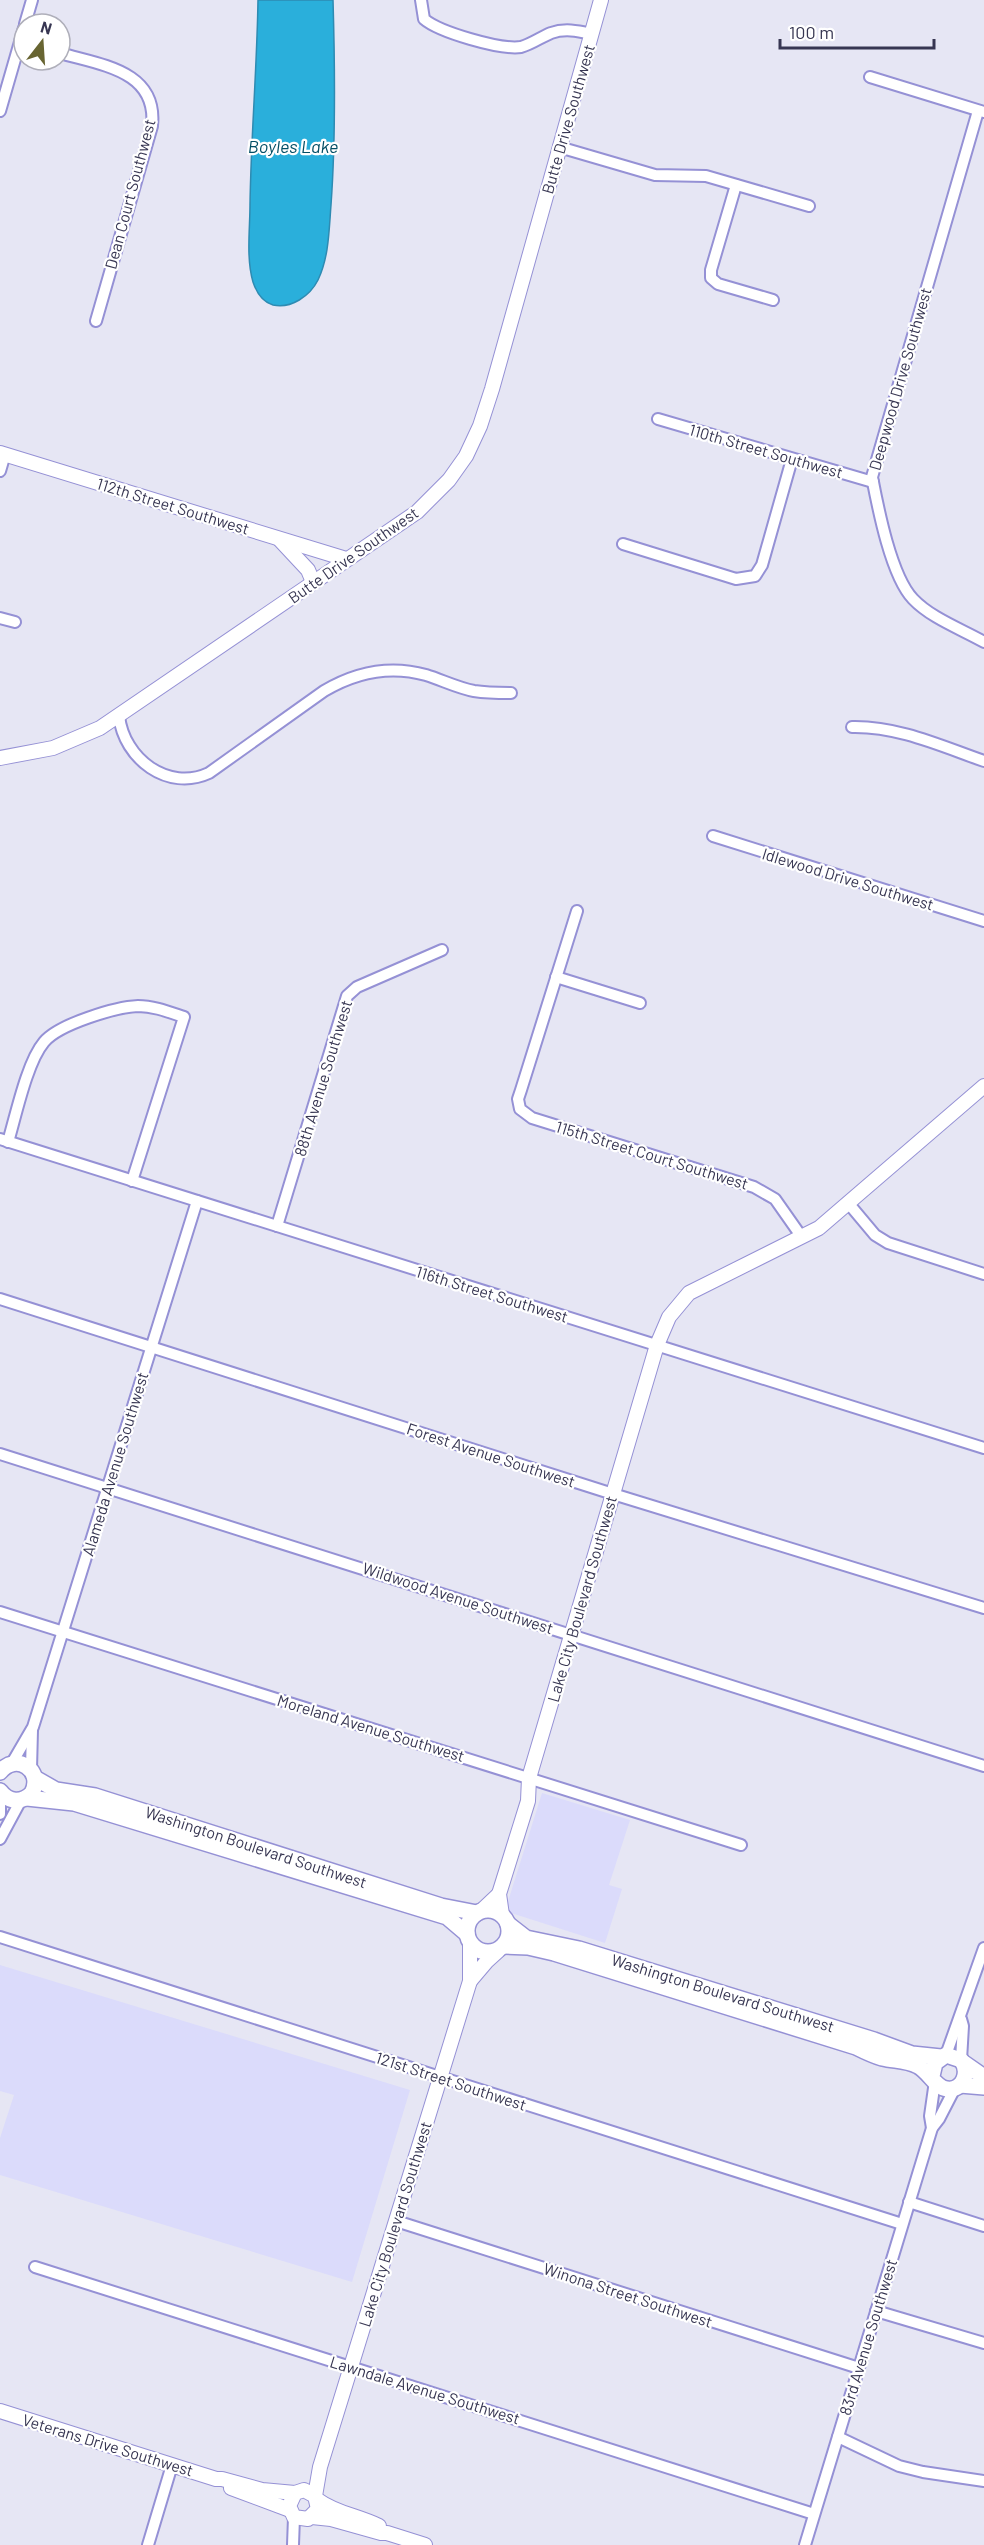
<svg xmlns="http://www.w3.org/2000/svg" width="984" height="2545" font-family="Barlow,sans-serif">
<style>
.built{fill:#dbdbfb}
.water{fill:#2aafdb;stroke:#2e8bb2;stroke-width:1.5}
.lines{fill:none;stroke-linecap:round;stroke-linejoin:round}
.minor-casing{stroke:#9591d5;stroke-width:14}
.tertiary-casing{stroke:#9591d5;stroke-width:16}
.secondary-casing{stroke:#9591d5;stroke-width:18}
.minor{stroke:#fff;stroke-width:10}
.tertiary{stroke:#fff;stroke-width:14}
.secondary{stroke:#fff;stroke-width:15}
.labels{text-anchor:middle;stroke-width:4.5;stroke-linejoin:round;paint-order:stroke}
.street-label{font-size:16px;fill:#373652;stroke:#fff}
.water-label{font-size:18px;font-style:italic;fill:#034e65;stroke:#fff}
</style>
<rect width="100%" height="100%" fill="#e6e6f4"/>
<g class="built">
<polygon points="542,1793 630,1820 609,1885 622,1889 605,1943 505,1911"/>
<polygon points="0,1965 410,2090 352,2282 0,2175 0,2138 14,2095 0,2091"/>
</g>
<path class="water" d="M258,0H333C335,68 336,136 331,205C329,230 329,257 318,280C310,296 291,309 273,305C262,302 256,291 253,282C246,258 250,229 250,205C251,136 257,68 258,0Z"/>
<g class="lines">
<g class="minor-casing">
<g id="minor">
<path d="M421,0L424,19C439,32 500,50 521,47C532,44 541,37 551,33C565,28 578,31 592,34"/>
<polyline points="25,24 32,0"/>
<path d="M60,53C100,65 158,70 152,126L96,321"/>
<polyline points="870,77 984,112"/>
<polyline points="0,111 24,28"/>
<path d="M978,111L872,477C878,508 891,576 913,599C931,618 961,629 984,642"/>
<polyline points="559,147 655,175 706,176 809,206"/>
<polyline points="736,185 711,270 711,278 718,284 773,300"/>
<polyline points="658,419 873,482"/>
<polyline points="0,471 5,454"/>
<polyline points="623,544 736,579 755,576 762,565 792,459"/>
<polyline points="0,618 15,622"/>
<path d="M119,716C124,759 168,792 209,773L324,691C356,672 390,665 426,675C442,680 458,688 474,691C487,693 499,693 511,693"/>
<path d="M852,727C898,726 941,746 984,761"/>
<polyline points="713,836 984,921"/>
<polyline points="577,911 521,1090 518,1099 520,1109 532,1118 754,1187 775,1199 801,1236"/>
<polyline points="556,977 640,1003"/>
<polyline points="0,1139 984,1448"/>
<path d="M8,1142C16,1115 27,1062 44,1042C59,1024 116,1007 138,1006C154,1006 169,1012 184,1017L132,1181"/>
<polyline points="849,1204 875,1235 888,1243 984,1274"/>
<polyline points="277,1226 347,996 357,987 442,950"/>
<polyline points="0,1299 613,1494 984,1608"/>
<polyline points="0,1454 984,1766"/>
<polyline points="0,1612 741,1845"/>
<polyline points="12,1763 33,1727 197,1201"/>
<polyline points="31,1769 32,1730"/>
<polyline points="0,1803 0,1814"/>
<polyline points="0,1839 21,1800"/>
<polyline points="0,1937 902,2224"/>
<polyline points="946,2055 984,1948"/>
<polyline points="961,2060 963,2026 961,2019"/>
<polyline points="932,2128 930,2116 935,2081"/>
<polyline points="909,2202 984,2226"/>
<polyline points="396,2221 859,2368"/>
<polyline points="35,2267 814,2514"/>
<polyline points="876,2311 984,2343"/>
<polyline points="838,2437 899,2466 923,2472 984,2481"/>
<polyline points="148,2545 172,2465"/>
<polyline points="293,2545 294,2517"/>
<polyline points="805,2545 932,2128 939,2119 955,2088"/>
</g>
</g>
<g class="tertiary-casing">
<g id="tertiary">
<polyline points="0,453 346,559"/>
<polyline points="280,540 308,570 313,582"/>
<polyline points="0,758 53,748 100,728 417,512 449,480 466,456 480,426 492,389 601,0"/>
<polyline points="481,1911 499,1894"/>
<polyline points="502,1915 499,1894 528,1801 529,1778 657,1345 669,1317 689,1293 819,1228 984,1086"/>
<polyline points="470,1981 487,1961 498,1951"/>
<polyline points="0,2411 216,2479 222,2479 262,2490 295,2493"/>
<polyline points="231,2488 290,2510"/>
<polyline points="315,2496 304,2490 295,2493 289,2506 294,2517 308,2519 318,2509 315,2496 320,2467 470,1981 470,1943"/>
<path d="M318,2500C335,2513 359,2516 379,2526"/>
<polyline points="312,2517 331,2519 381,2533 387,2533 425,2545"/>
</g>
</g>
<g class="secondary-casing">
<g id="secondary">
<path d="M0,1772C16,1752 44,1770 32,1793C22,1803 9,1803 0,1791"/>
<polyline points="35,1778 56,1790 95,1796 441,1906 477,1913"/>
<polyline points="27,1798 74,1803 447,1917 467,1934"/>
<circle cx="488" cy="1931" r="21"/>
<polyline points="508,1924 526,1938 579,1949 874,2040 912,2054 941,2057"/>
<path d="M504,1946L528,1947L554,1953L856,2047C864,2051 872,2055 882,2058C895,2061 906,2060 918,2066C929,2072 936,2088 947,2089C964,2091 970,2071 961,2060L946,2055L935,2063L932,2076"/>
<polyline points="964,2063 984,2077"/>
<polyline points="960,2085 984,2087"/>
</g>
</g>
<use href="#minor" class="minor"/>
<use href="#tertiary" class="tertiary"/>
<use href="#secondary" class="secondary"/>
</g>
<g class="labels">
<g class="street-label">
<text transform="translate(568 119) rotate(-74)" y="6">Butte Drive Southwest</text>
<text transform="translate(130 194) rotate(-75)" y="6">Dean Court Southwest</text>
<text transform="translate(900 379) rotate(-74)" y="6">Deepwood Drive Southwest</text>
<text transform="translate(766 451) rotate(16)" y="6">110th Street Southwest</text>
<text transform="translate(173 506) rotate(17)" y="6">112th Street Southwest</text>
<text transform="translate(353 555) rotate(-35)" y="6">Butte Drive Southwest</text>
<text transform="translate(848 879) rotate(17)" y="6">Idlewood Drive Southwest</text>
<text transform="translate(323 1078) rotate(-73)" y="6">88th Avenue Southwest</text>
<text transform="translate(652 1155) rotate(17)" y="6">115th Street Court Southwest</text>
<text transform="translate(492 1294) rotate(17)" y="6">116th Street Southwest</text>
<text transform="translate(491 1455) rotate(18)" y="6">Forest Avenue Southwest</text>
<text transform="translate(115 1464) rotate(-73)" y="6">Alameda Avenue Southwest</text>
<text transform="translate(458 1598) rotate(18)" y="6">Wildwood Avenue Southwest</text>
<text transform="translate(582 1599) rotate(-74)" y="6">Lake City Boulevard Southwest</text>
<text transform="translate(371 1728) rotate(17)" y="6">Moreland Avenue Southwest</text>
<text transform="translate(256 1847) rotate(18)" y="6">Washington Boulevard Southwest</text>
<text transform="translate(723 1993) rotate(17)" y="6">Washington Boulevard Southwest</text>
<text transform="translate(451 2081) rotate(18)" y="6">121st Street Southwest</text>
<text transform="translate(395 2224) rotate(-73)" y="6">Lake City Boulevard Southwest</text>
<text transform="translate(628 2295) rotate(18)" y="6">Winona Street Southwest</text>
<text transform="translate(868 2337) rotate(-73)" y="6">83rd Avenue Southwest</text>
<text transform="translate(425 2390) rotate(17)" y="6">Lawndale Avenue Southwest</text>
<text transform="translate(108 2445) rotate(17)" y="6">Veterans Drive Southwest</text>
</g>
<g class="water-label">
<text x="293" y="153">Boyles Lake</text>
</g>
</g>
<g transform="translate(42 42) rotate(17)"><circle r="28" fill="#ffffff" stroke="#afafba" stroke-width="1.5"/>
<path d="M0-4.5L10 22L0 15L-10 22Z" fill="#686532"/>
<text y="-9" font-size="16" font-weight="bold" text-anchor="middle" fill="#373652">N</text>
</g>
<path d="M780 39v9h154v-9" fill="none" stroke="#373652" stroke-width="3"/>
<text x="789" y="39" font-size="18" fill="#373652" stroke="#ffffff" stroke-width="4.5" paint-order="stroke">100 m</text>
</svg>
